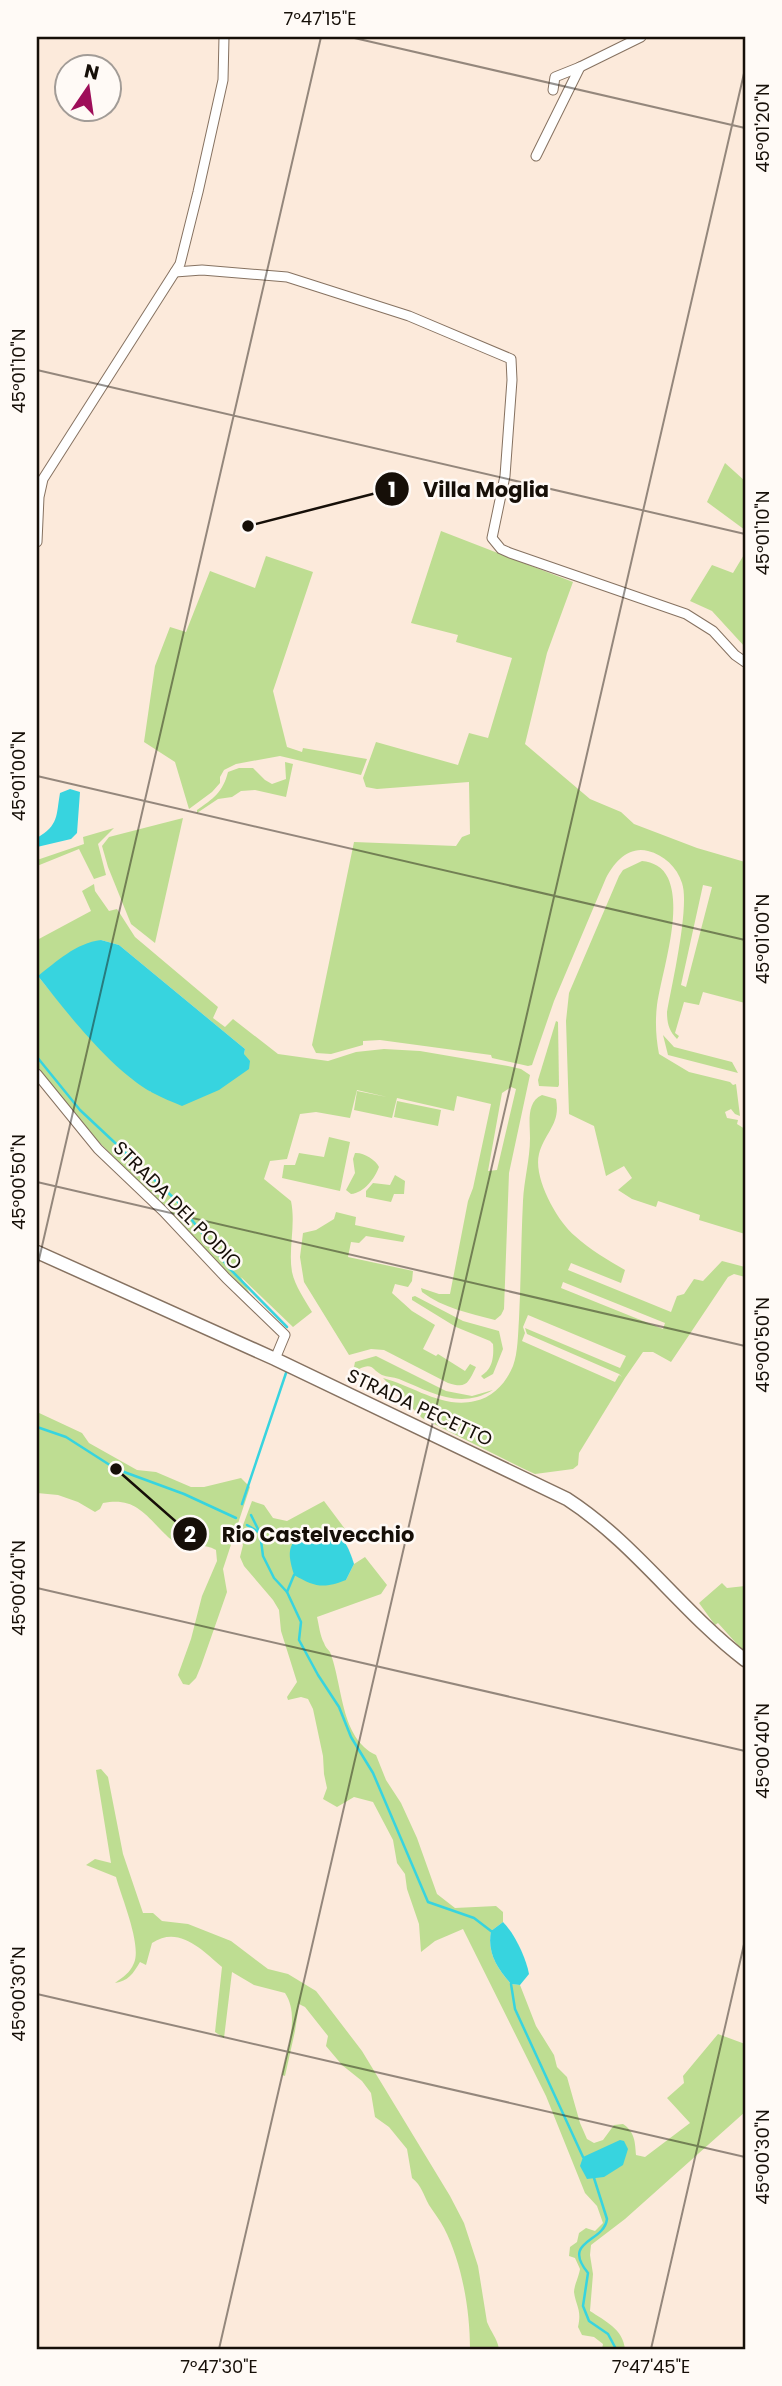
<svg xmlns="http://www.w3.org/2000/svg" width="782" height="2386" font-family="Poppins,sans-serif">
<style>
.green{fill:#bedd92;fill-rule:evenodd}
.water{fill:#37d4df}
.lines{fill:none;stroke-linecap:round;stroke-linejoin:round}
.stream{stroke:#37d4df;stroke-width:2.5}
.street-casing{stroke:#867261;stroke-width:11}
.secondary-casing{stroke:#867261;stroke-width:15}
.street{stroke:#fff;stroke-width:9}
.secondary{stroke:#fff;stroke-width:12}
.ticks{fill:none;stroke:#160f08;stroke-width:2;stroke-opacity:0.45}
.labels{text-anchor:middle;stroke-width:5;stroke-linejoin:round;paint-order:stroke}
.street-label{font-size:19px;fill:#160f08;stroke:#fffaf6}
.leader{fill:none;stroke:#160f08;stroke-width:2.5}
.callout-dot{fill:#160f08;stroke:#fffaf6;stroke-width:2.5}
.mark-label{font-size:21px;text-anchor:middle;font-weight:bold;fill:#fff}
.callout-label{font-size:21px;text-anchor:middle;font-weight:bold;fill:#160f08;stroke:#fffaf6;stroke-width:5;stroke-linejoin:round;paint-order:stroke}
.neatline{fill:none;stroke:#160f08;stroke-width:2.5}
.ticks-label{font-size:18px;text-anchor:middle;fill:#160f08}
</style>
<rect width="100%" height="100%" fill="#fceadb"/>
<g class="green">
<polygon points="725,463 745,481 745,530 707,502"/>
<path d="M441,531L573,582L547,653L525,744L590,799L621,812L634,824L697,848L745,862V1003L703,992L699,1005L684,1002L675,1033L679,1036L677,1039C669,1031 667,1023 667,1012C672,984 690,906 682,883C677,867 664,855 648,851C628,846 614,863 606,878L554,1001L532,1065L528,1066L492,1058L491,1055L380,1040L363,1041V1045L331,1054L316,1053L312,1045L354,842L456,846L462,837L470,834L469,782L377,789L366,787L363,778L376,742L458,765L469,733L488,738L512,658L456,642L458,635L411,623ZM703,885L712,887L686,987L681,985Z"/>
<polygon points="745,553 745,647 712,611 690,601 712,565 733,573"/>
<polygon points="266,556 313,572 273,691 287,747 302,752 303,748 367,759 361,775 280,756 236,764 224,770 220,777 220,783 212,792 189,809 175,762 144,742 155,666 170,627 186,632 210,571 255,588"/>
<path d="M285,762L293,764L286,797L255,790L241,791L232,797L218,799L197,813V810C213,799 223,792 228,772L239,768H253L265,780L272,784L286,779Z"/>
<polygon points="183,818 155,943 131,924 108,867 102,846 109,837"/>
<polygon points="114,828 98,844 106,875 94,879 79,849 37,866 37,860 84,844 83,837"/>
<path d="M642,861C653,862 663,867 668,878C683,911 662,971 657,1005C655,1022 656,1038 659,1054L689,1072L730,1082L733,1085L736,1084L740,1116L735,1114L731,1109L725,1112L727,1118L738,1120L737,1124L745,1129V1234L699,1220L700,1215L658,1201L656,1207L632,1199L618,1190L632,1178L624,1166L606,1176L594,1126L569,1114L566,1021L569,993L619,876L623,870Z"/>
<path d="M94,884L95,891L109,911L117,909L135,937L218,1007L213,1018L225,1027L233,1019L278,1054L328,1061L356,1052L384,1049L420,1051L508,1066L521,1069L530,1075L509,1173L504,1309L501,1315L495,1320C469,1313 443,1308 422,1292L421,1288L439,1294H450L468,1201L473,1188L491,1104L457,1096L454,1111L397,1098L392,1118L354,1110L357,1091L387,1097L357,1090L350,1118L316,1112L300,1114L287,1159L270,1161L264,1179L291,1201C296,1225 288,1249 292,1272C295,1286 305,1300 312,1312L293,1327L241,1277L251,1296L99,1142L37,1069V940L91,911L82,891ZM101,940L119,945L245,1049L244,1054L151,1092C108,1058 72,1019 38,976ZM511,1087L516,1089L497,1170L488,1171L502,1093Z"/>
<polygon points="556,1021 558,1022 559,1085 558,1087 539,1086 538,1080"/>
<polygon points="663,1035 674,1047 732,1062 738,1073 668,1055"/>
<path d="M542,1095L556,1099C561,1124 545,1132 539,1154C533,1178 557,1221 575,1236C590,1250 608,1260 625,1270L621,1283L571,1263L568,1270L671,1312L677,1296L684,1294L694,1279L703,1281L722,1261L745,1267V1277L734,1274L728,1277L671,1362L653,1352H643L625,1378L579,1453L578,1465L573,1469L535,1474L522,1468L422,1418L383,1378C413,1386 443,1409 475,1401C493,1397 506,1383 513,1366C518,1353 518,1333 519,1319C521,1280 521,1240 523,1201C524,1180 530,1159 530,1138C530,1123 526,1102 542,1095ZM563,1282L665,1323L663,1329L561,1288ZM528,1315L626,1356L620,1368L525,1328L527,1334L619,1374L622,1377L619,1375L615,1382L522,1341L525,1333L523,1327Z"/>
<polygon points="397,1101 441,1110 438,1126 394,1117"/>
<polygon points="329,1137 350,1142 340,1191 282,1178 284,1165 295,1165 299,1153 324,1157"/>
<path d="M355,1153C363,1152 376,1160 379,1167C375,1178 364,1193 351,1194L346,1190L355,1173L353,1159Z"/>
<polygon points="395,1175 405,1181 404,1194 394,1194 391,1202 366,1197 366,1191 373,1183 390,1185"/>
<path d="M336,1212L356,1217L355,1225L405,1236L403,1242L366,1236L359,1243L351,1242L348,1257L413,1271L412,1281L408,1287L395,1284L392,1293L412,1311L435,1325L423,1349L436,1356L438,1354L465,1371L470,1364L476,1367C468,1383 467,1389 448,1383L384,1350L371,1349L349,1355L304,1282L300,1257L303,1233L316,1230L334,1219Z"/>
<path d="M415,1296L463,1321L499,1331L503,1349L493,1374L484,1379L481,1376C493,1369 494,1356 493,1344L490,1341L456,1327L412,1300V1297Z"/>
<path d="M376,1356L446,1391L472,1396L493,1390C459,1410 431,1392 399,1379C393,1377 387,1377 382,1375C372,1370 373,1362 359,1369L354,1367L355,1362Z"/>
<path d="M37,1412L82,1433L89,1443L137,1470L156,1472L191,1487H204L241,1478L250,1487L223,1569L227,1592L201,1666L196,1678L189,1685L183,1684L178,1675L191,1639L202,1596L217,1561L216,1550C204,1543 191,1547 178,1543C171,1541 165,1534 160,1529C141,1509 131,1498 103,1503L100,1509L95,1512L78,1502L58,1495L37,1493Z"/>
<path d="M252,1501L264,1505L273,1518L287,1521L324,1501L345,1529L339,1534L328,1529L346,1580L354,1564L365,1557L387,1585L381,1594L317,1617C319,1625 320,1636 324,1643C325,1647 328,1649 330,1652C343,1685 340,1738 376,1755L386,1780L401,1803L417,1838L437,1894L455,1908L496,1906L503,1912V1922L491,1931C487,1953 497,1968 511,1984L520,1985L536,2026L554,2055L557,2067L567,2077L580,2123L587,2139L594,2143L603,2140L614,2125L623,2124C635,2132 635,2142 636,2155L645,2157L690,2123L667,2098L684,2083L683,2076L718,2034L745,2044V2112L625,2219L591,2245L590,2255L593,2274L590,2311C605,2321 623,2329 625,2349H602L603,2344L594,2337L582,2335L578,2327C582,2309 576,2307 574,2292C574,2286 579,2276 580,2269L575,2258L569,2256L570,2247L577,2242L579,2233L586,2228L595,2231L603,2223L597,2206L585,2193L546,2096L463,1929L435,1941L421,1952L419,1924L407,1889L405,1874L397,1863L393,1840L373,1802L354,1797L337,1807L323,1799L327,1788L324,1774L323,1756L313,1709L308,1699L301,1697L288,1700L287,1697L297,1682L281,1631L279,1610L273,1600L244,1566L240,1557L243,1545L239,1536Z"/>
<polygon points="722,1583 727,1588 745,1586 745,1653 718,1623 715,1625 699,1603"/>
<path d="M101,1769L108,1777L123,1854L143,1913H153L162,1921L188,1924L231,1941L268,1969L288,1974L316,1991L323,2000L362,2051L450,2196L464,2223L478,2266L487,2322C491,2332 497,2338 499,2349H470C470,2310 462,2263 444,2228C440,2220 434,2213 429,2205C423,2194 422,2186 412,2178L407,2149L389,2127L375,2117L371,2093L362,2081L342,2065L326,2046L328,2036L305,2007L299,2004L295,2031L285,2076L282,2075C287,2051 300,2015 285,1993L254,1985L232,1972L224,2038L215,2032L222,1967C202,1950 179,1925 152,1943L146,1965L140,1962C133,1974 128,1981 115,1983C123,1977 130,1973 134,1963C142,1945 121,1896 116,1877L86,1865L95,1859L111,1863L96,1770Z"/>
</g>
<g class="water">
<path d="M70,789L80,792L77,833L71,839L37,847V838C59,825 56,816 60,793Z"/>
<path d="M101,940L119,945L245,1049L244,1054L250,1061L249,1069L219,1090L182,1106C173,1102 162,1098 153,1093C111,1070 68,1014 38,976C56,962 76,943 101,940Z"/>
<path d="M307,1529C337,1529 345,1535 354,1564L346,1580C323,1589 315,1587 294,1575C287,1552 287,1544 307,1529Z"/>
<path d="M503,1922C515,1934 526,1958 529,1974L520,1985L511,1984C497,1968 487,1953 491,1931Z"/>
<polygon points="620,2140 624,2141 628,2149 623,2165 604,2177 587,2179 580,2166 583,2157"/>
</g>
<g class="lines">
<g class="stream">
<polyline points="37,1057 80,1110 178,1202 229,1268 287,1327"/>
<polyline points="37,1427 66,1437 116,1469 184,1494 236,1518"/>
<polyline points="242,1504 286,1373"/>
<polyline points="251,1515 260,1533"/>
<polyline points="247,1525 260,1533 263,1556 274,1578 287,1592 301,1622 299,1640 318,1675 339,1707 351,1737 373,1773 428,1902 474,1918 491,1931"/>
<polyline points="287,1592 294,1575"/>
<polyline points="511,1984 515,2009 583,2157"/>
<path d="M594,2178L607,2219C604,2243 561,2240 588,2273L583,2306L589,2321L608,2334L616,2349"/>
</g>
<g class="street-casing">
<g id="street">
<polyline points="553,90 555,77 580,67 641,37"/>
<polyline points="536,156 580,67"/>
<polyline points="175,272 202,270 287,277 409,316 511,359 512,380 505,476 492,538 501,549 510,553 686,614 713,631 735,655 745,662"/>
<polyline points="37,542 39,497 43,479 180,264 198,192 223,80 224,37"/>
<polyline points="37,1074 98,1149 163,1211 226,1278 285,1335 275,1359"/>
</g>
</g>
<g class="secondary-casing">
<path id="secondary" d="M37,1252L275,1359L567,1499C635,1543 681,1611 745,1660"/>
</g>
<use href="#street" class="street"/>
<use href="#secondary" class="secondary"/>
</g>
<path class="ticks" d="M350,37L745,128M37,370L745,534M37,776L745,940M37,1182L745,1346M37,1268L321,37M37,1588L745,1751M37,1994L745,2157M219,2349L745,69M651,2349L745,1940"/>
<g class="labels">
<g class="street-label">
<text transform="translate(178 1205) rotate(45)" y="7">STRADA DEL PODIO</text>
<text transform="translate(420 1407) rotate(25)" y="7">STRADA PECETTO</text>
</g>
</g>
<path class="leader" d="M248 526L392 489M116 1469L190 1534"/>
<g class="callout-dot">
<circle cx="248" cy="526" r="7"/>
<circle cx="116" cy="1469" r="7"/>
<circle cx="392" cy="489" r="18"/>
<circle cx="190" cy="1534" r="18"/>
</g>
<g class="mark-label">
<text x="392" y="497">1</text>
<text x="190" y="1542">2</text>
</g>
<g class="callout-label">
<text x="486" y="497">Villa Moglia</text>
<text x="318" y="1542">Rio Castelvecchio</text>
</g>
<rect width="782" height="2386" fill="none" stroke="#fffaf6" stroke-width="77"/>
<g transform="translate(88 88) rotate(13)"><circle r="33" fill="#fffaf6" stroke="#a29c97" stroke-width="2"/>
<path d="M0-5L12 26L0 18L-12 26Z" fill="#9e0e59"/>
<text y="-10" font-size="19" font-weight="bold" text-anchor="middle" fill="#160f08">N</text>
</g>
<rect x="38" y="38" width="706" height="2310" class="neatline"/>
<g class="ticks-label">
<text x="320" y="25">7°47'15"E</text>
<text transform="translate(763 128) rotate(-90)" y="6">45°01'20"N</text>
<text transform="translate(19 371) rotate(-90)" y="6">45°01'10"N</text>
<text transform="translate(763 533) rotate(-90)" y="6">45°01'10"N</text>
<text transform="translate(19 776) rotate(-90)" y="6">45°01'00"N</text>
<text transform="translate(763 939) rotate(-90)" y="6">45°01'00"N</text>
<text transform="translate(19 1182) rotate(-90)" y="6">45°00'50"N</text>
<text transform="translate(763 1345) rotate(-90)" y="6">45°00'50"N</text>
<text transform="translate(19 1588) rotate(-90)" y="6">45°00'40"N</text>
<text transform="translate(763 1751) rotate(-90)" y="6">45°00'40"N</text>
<text transform="translate(19 1994) rotate(-90)" y="6">45°00'30"N</text>
<text transform="translate(763 2157) rotate(-90)" y="6">45°00'30"N</text>
<text x="219" y="2373">7°47'30"E</text>
<text x="651" y="2373">7°47'45"E</text>
</g>
</svg>
